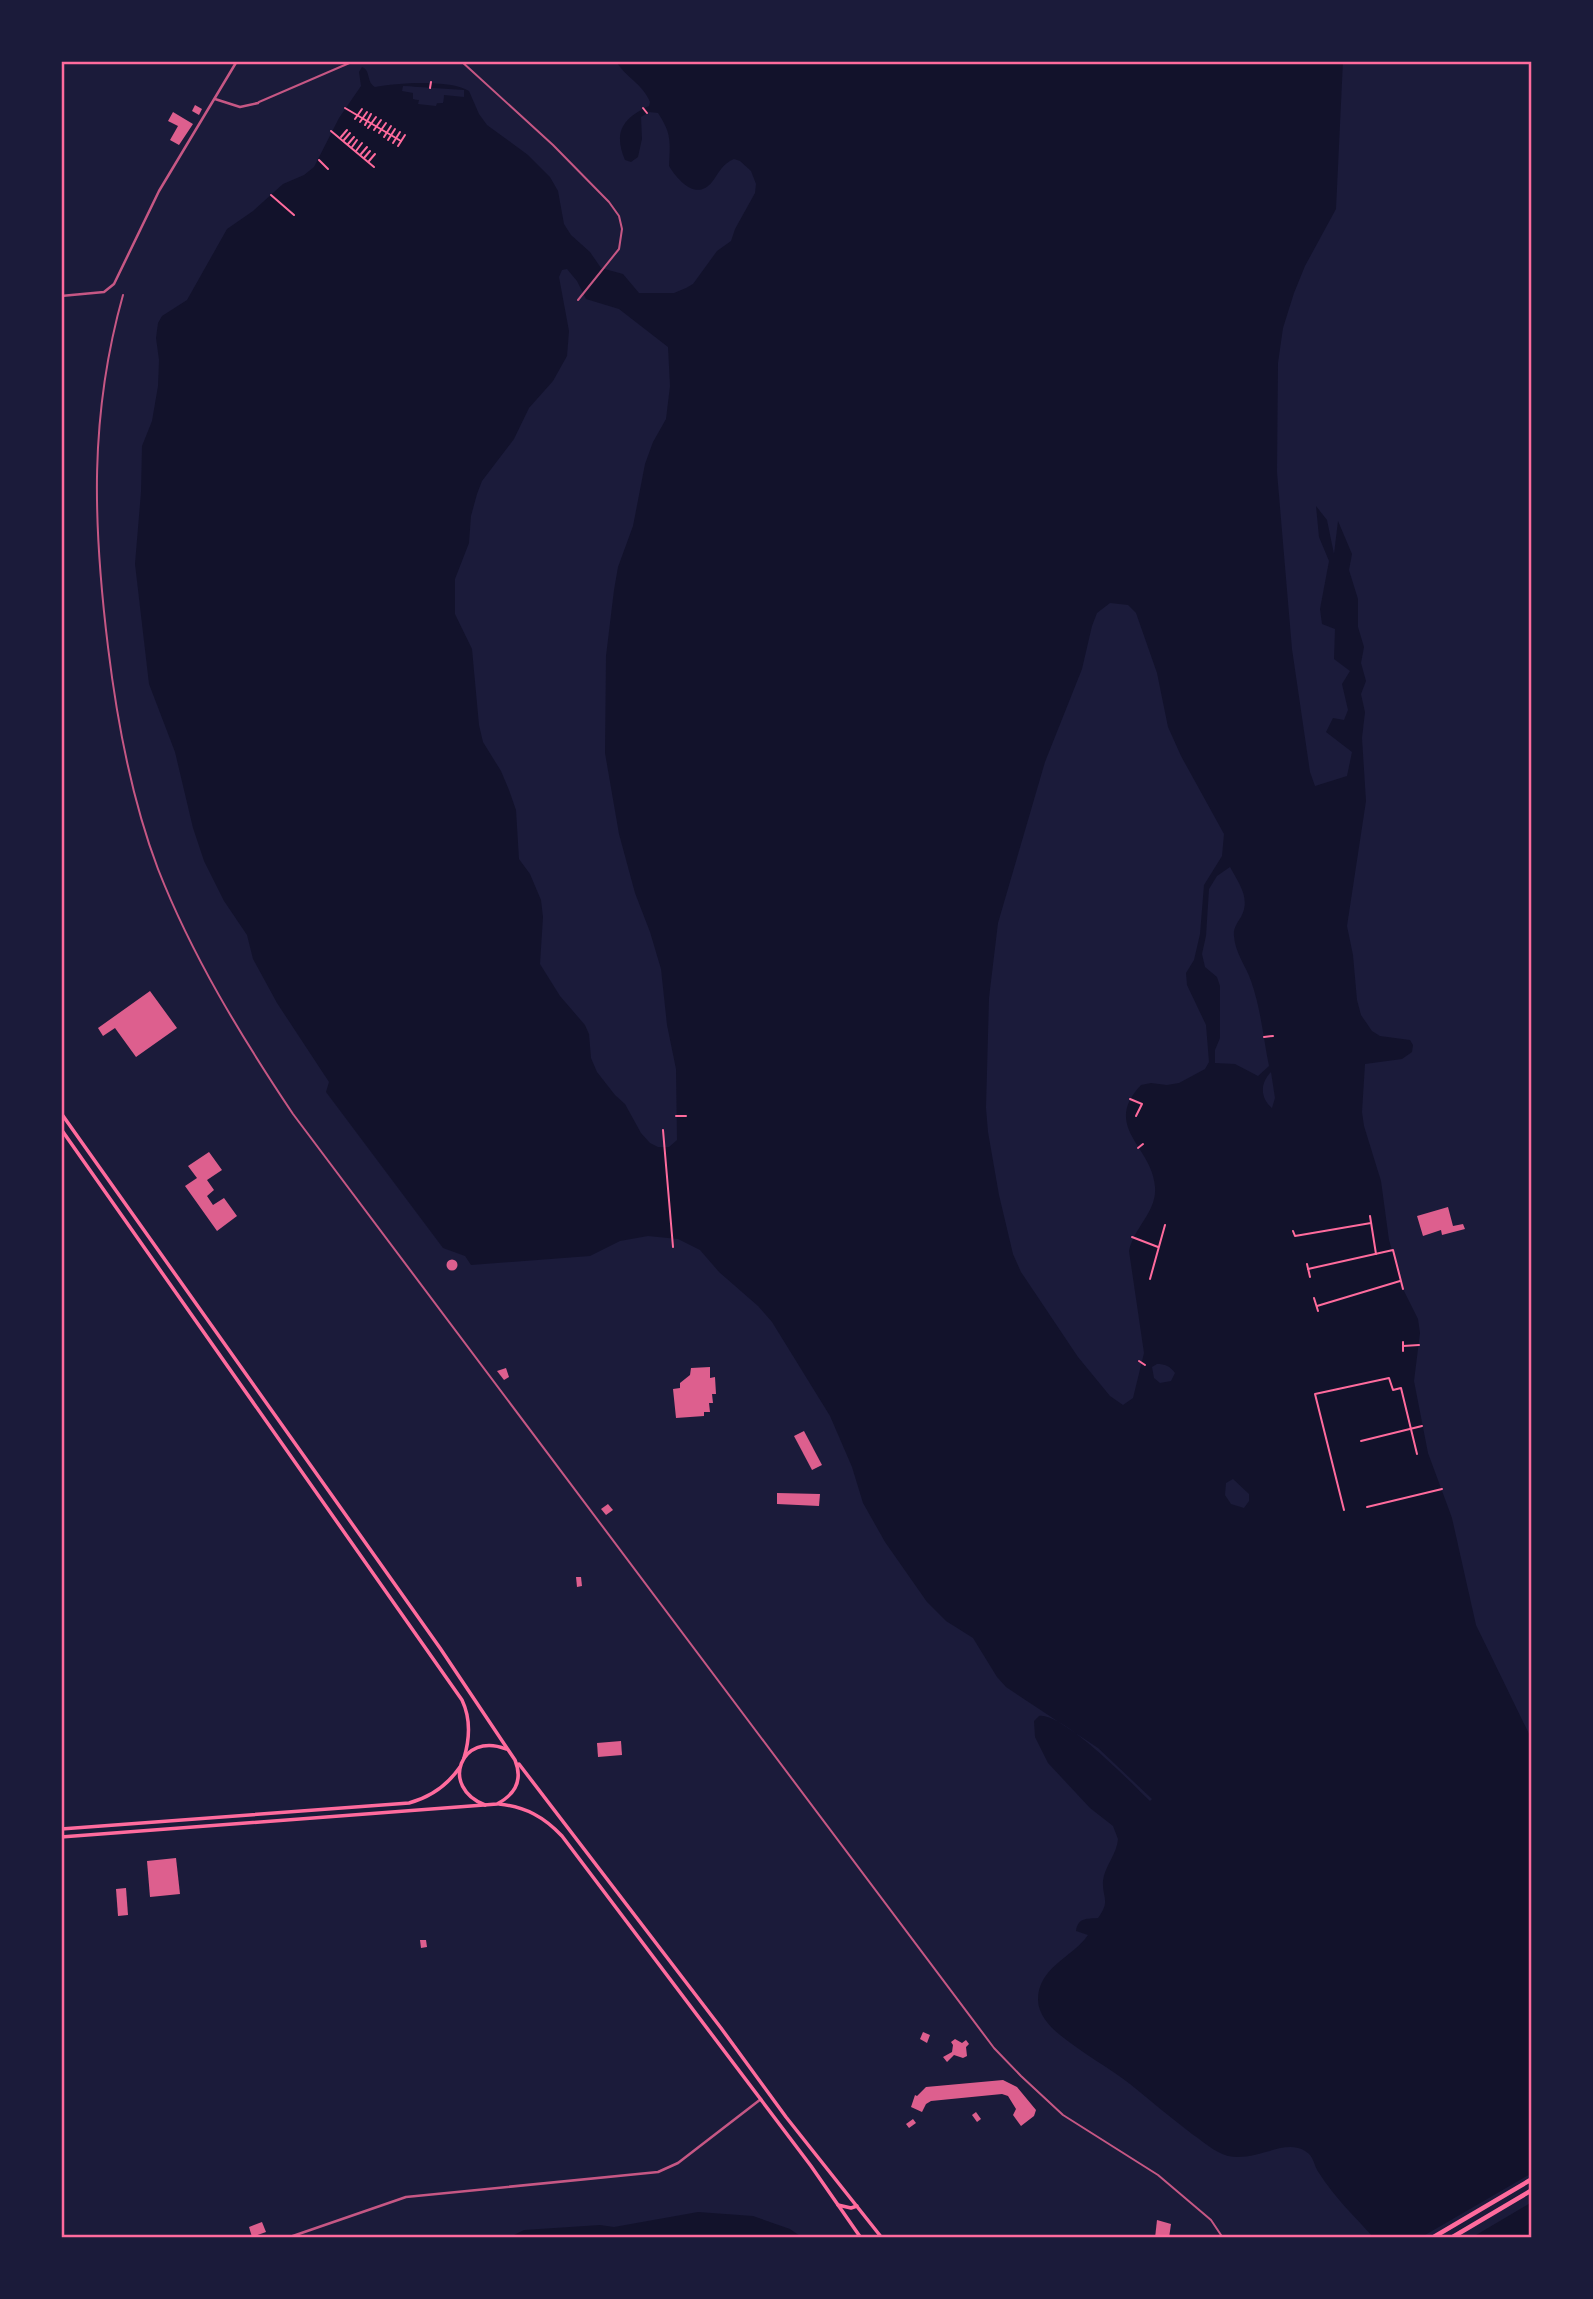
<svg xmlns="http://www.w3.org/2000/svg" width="1593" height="2299" font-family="'DejaVu Sans',sans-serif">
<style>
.water{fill:#12122b;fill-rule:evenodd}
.pier{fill:#1b1b3a}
.building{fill:#dd5f8e}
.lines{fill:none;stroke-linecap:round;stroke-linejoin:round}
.path{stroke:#ff6b9d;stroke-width:2}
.pedestrian{stroke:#c65784;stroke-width:2}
.minor{stroke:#c65784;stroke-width:2.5}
.secondary{stroke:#ff6b9d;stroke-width:3.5}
.primary{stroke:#ff6b9d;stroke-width:4.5}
.neatline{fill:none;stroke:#ff6b9d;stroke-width:2.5}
</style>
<rect width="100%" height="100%" fill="#1b1b3a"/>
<g class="water">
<path d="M616,61H1343L1336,209L1305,266L1294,293L1283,328L1278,363L1277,472L1292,649L1310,772L1315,786L1347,776L1352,752L1326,732L1333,718L1344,720L1348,710L1342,684L1350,671L1334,659L1335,629L1322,624L1320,609L1329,561L1319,537L1316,506L1327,520L1334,554L1338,521L1352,554L1349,570L1358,599V627L1364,647L1361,663L1366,681L1361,694L1365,712L1362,738L1366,801L1347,926L1353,955L1357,1000L1361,1015L1372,1031L1380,1036L1410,1040L1413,1045L1412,1052L1402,1059L1365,1064L1362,1112L1364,1126L1381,1181L1389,1240L1403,1289L1418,1319L1420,1333L1414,1381L1428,1453L1452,1518L1476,1625L1532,1740V2238H1374C1355,2217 1334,2197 1319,2173C1313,2165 1315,2157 1305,2151C1284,2138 1257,2162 1228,2156C1214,2152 1204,2142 1192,2134C1171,2118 1151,2101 1130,2084C1108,2067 1082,2053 1060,2035C1050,2027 1038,2014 1038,2000C1038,1967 1072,1958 1088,1935L1076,1931C1078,1917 1087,1919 1098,1918C1111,1900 1102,1898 1103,1881C1104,1867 1117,1854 1118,1839L1113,1826L1090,1808L1048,1763L1035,1737L1034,1721L1039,1716C1063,1712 1131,1783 1150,1801L1152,1799L1098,1748L1006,1687L997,1677L973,1638L946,1621L927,1602L885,1542L863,1503L852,1467L830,1416L772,1322L758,1306L719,1272L700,1250L678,1239L648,1236L620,1241L590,1256L471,1265L465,1256L443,1248L326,1092L329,1082L277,1003L253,959L247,935L224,901L204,861L193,828L175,752L149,684L135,564L141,492L142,446L152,421L158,386L159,360L156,338L158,323L162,316L187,300L227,229L253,211L283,184L304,175L314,167L339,118L361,86L359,72L362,67C371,70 366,82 375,87C397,83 450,79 469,91L479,114L487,125L528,155L550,177L558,191L564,224L571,235L590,252L601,268L623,274L639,293H674L686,288L693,284L717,251L731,241L735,229L755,193L756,184L751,171L740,161L734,159C722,164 719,173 712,182C696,202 677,179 669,166C670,142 672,134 658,113L649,112L641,117L642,139L638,157L631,162L625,160C613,132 623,118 649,106L650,102C643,84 625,77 616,61ZM403,86L464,91L444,95L443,103L419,104V100L413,99L414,93ZM567,269L577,281L586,299L619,309L668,347L670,386L666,419L653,442L645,464L633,526L618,567L614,590L606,656L605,753L619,834L635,893L650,932L661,969L667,1025L676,1069L677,1140L669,1147H658L650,1143L641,1133L625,1104L615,1095L597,1072L591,1058L589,1034L585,1025L560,996L540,964L543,917L541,900L530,874L519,859L516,810L509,790L501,771L483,742L479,725L472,649L455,614V579L469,543L471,516L477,494L482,481L514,439L529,408L553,381L567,356L569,331L559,277L562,270ZM1110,603L1128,605L1136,613L1157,673L1168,727L1181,756L1224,834L1222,856L1204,885L1200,934L1194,960L1186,973L1187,985L1206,1025L1209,1062L1205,1069L1179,1083L1167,1085L1151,1083L1141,1085C1101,1127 1153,1147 1155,1187C1157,1212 1134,1227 1129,1251L1144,1353L1133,1398L1123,1405L1110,1396L1078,1357L1021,1272L1013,1254L999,1195L988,1132L986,1108L989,998L998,923L1045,762L1082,669L1092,626L1097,613ZM1230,867C1239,884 1251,898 1241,917C1237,923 1233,929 1234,936C1235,953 1246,966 1251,981C1261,1009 1263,1037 1269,1066L1258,1076L1235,1064L1215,1063V1050L1220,1038V986L1217,977L1205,967L1202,954L1206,936L1209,889L1217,876ZM1271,1072L1275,1098L1272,1108C1260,1098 1260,1083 1271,1072ZM1157,1364C1165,1364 1170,1366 1175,1373L1171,1381L1160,1383L1154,1378L1152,1367ZM1233,1479L1249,1494V1501L1244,1508L1231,1504L1225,1495L1226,1483Z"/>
<polygon points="698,2212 753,2216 790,2229 800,2236 798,2238 508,2238 524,2230 600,2225 614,2227"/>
</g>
<g class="pier">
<polygon points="403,86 464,90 464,97 444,95 443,103 437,103 436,106 418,104 419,100 413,99 413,93 402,91"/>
<polygon points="1532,2173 1532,2202 1471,2238 1420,2238"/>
</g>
<g class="building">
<polygon points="195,105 202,109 199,115 192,111"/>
<polygon points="173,112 193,124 179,145 170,140 178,126 168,121"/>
<polygon points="150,991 177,1028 136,1057 115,1028 103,1036 98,1028"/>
<polygon points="209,1152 222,1170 207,1180 214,1190 207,1196 213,1205 224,1198 237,1216 217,1231 185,1186 197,1178 188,1166"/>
<polygon points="1448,1207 1453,1226 1463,1224 1465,1229 1442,1235 1441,1230 1423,1236 1417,1216"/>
<circle cx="452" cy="1265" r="5.5"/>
<polygon points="710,1367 710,1378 715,1377 716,1394 712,1394 713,1403 709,1403 710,1412 704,1412 704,1416 676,1418 673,1389 680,1388 680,1383 690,1375 691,1368"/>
<polygon points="506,1368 509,1377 504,1380 497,1371"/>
<polygon points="804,1431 822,1465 812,1470 794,1436"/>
<polygon points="777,1493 820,1494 819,1506 777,1504"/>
<polygon points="608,1504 613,1510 606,1515 601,1509"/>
<polygon points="576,1577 581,1577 582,1586 577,1587"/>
<polygon points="621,1741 622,1755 598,1757 597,1743"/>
<polygon points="176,1858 180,1894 150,1897 147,1861"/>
<polygon points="126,1888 128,1915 118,1916 116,1889"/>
<polygon points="420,1940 426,1940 427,1947 421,1948"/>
<polygon points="923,2032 930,2035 927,2043 920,2039"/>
<polygon points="955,2039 962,2043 966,2040 969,2044 966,2047 967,2056 963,2058 954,2055 947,2062 943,2057 952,2052 953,2045 951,2042"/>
<polygon points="1003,2080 1017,2087 1036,2110 1034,2116 1021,2126 1013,2115 1016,2109 1008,2096 1002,2094 931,2101 926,2104 922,2112 911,2107 915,2095 917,2096 926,2087"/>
<polygon points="976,2112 981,2119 977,2122 972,2115"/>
<polygon points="913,2119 916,2123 909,2128 906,2124"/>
<polygon points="1157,2220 1171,2224 1169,2238 1155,2238"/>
<polygon points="262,2222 266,2232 252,2237 249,2227"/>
</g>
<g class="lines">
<g class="path">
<polyline points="430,88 431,82"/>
<polyline points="345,108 401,141"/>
<polyline points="643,108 647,113"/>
<polyline points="355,119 362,109"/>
<polyline points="360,122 367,112"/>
<polyline points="365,125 371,114"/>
<polyline points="368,128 376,117"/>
<polyline points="374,130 381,120"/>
<polyline points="331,131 374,167"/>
<polyline points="379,133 386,123"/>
<polyline points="341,137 347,130"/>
<polyline points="384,137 391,126"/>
<polyline points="344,140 350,133"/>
<polyline points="388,140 395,129"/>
<polyline points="393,143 400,132"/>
<polyline points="348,144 354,137"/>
<polyline points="398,146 405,135"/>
<polyline points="352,147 357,140"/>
<polyline points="356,151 362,143"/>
<polyline points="361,154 367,147"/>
<polyline points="364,158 370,151"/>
<polyline points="319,160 328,169"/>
<polyline points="369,161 375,154"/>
<polyline points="271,195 294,215"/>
<polyline points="1264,1037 1273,1036"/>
<polyline points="1130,1099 1142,1104 1136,1116"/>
<polyline points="676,1116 686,1116"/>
<polyline points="663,1130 673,1247"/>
<polyline points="1138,1148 1143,1144"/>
<polyline points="1370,1216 1376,1254"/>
<polyline points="1293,1231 1295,1236 1371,1223"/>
<polyline points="1132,1237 1158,1247"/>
<polyline points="1307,1264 1310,1277"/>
<polyline points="1308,1269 1393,1250 1403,1289"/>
<polyline points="1150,1279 1165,1225"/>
<polyline points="1314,1298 1318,1311"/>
<polyline points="1317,1306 1400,1281"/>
<polyline points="1403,1346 1419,1345"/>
<polyline points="1403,1351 1403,1342"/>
<polyline points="1139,1361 1145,1365"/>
<polyline points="1361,1441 1422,1426"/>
<polyline points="1367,1507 1442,1489"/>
<polyline points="1344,1510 1315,1394 1389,1378 1393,1390 1401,1388 1417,1454"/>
</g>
<g class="pedestrian">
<polyline points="461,61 553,145 609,202 619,216 622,229 619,249 578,300"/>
<polyline points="259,102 354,61"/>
<path d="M123,295C89,416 93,524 108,647C117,721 131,798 158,869C192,956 241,1036 293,1114L994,2048L1021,2076L1063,2115L1158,2175L1211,2220L1223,2238"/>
</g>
<g class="minor">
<polyline points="215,99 240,107 258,103"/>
<polyline points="61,296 104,292 114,284 159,191 237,61"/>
<polyline points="287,2238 406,2197 658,2172 678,2163 761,2099"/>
</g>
<g class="secondary">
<path d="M61,1113L440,1648L515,1760C523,1780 516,1794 497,1804L61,1837"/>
<path d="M61,1129L462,1700C471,1719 470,1738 464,1758"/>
<polyline points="519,1764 721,2028 786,2117 882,2238"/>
<path d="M499,1804C526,1807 544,1817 562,1836L811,2166L861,2238"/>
<path d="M485,1805C439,1787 461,1731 506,1749"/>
<path d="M61,1829L409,1803C431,1797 447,1786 460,1767"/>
<polyline points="838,2205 851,2208 857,2206"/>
</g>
<g class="primary">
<polyline points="1432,2238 1532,2179"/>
<polyline points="1451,2238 1532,2190"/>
</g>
</g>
<rect width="1593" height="2299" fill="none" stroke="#1b1b3a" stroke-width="126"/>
<rect x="63" y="63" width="1467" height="2173" class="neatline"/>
</svg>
